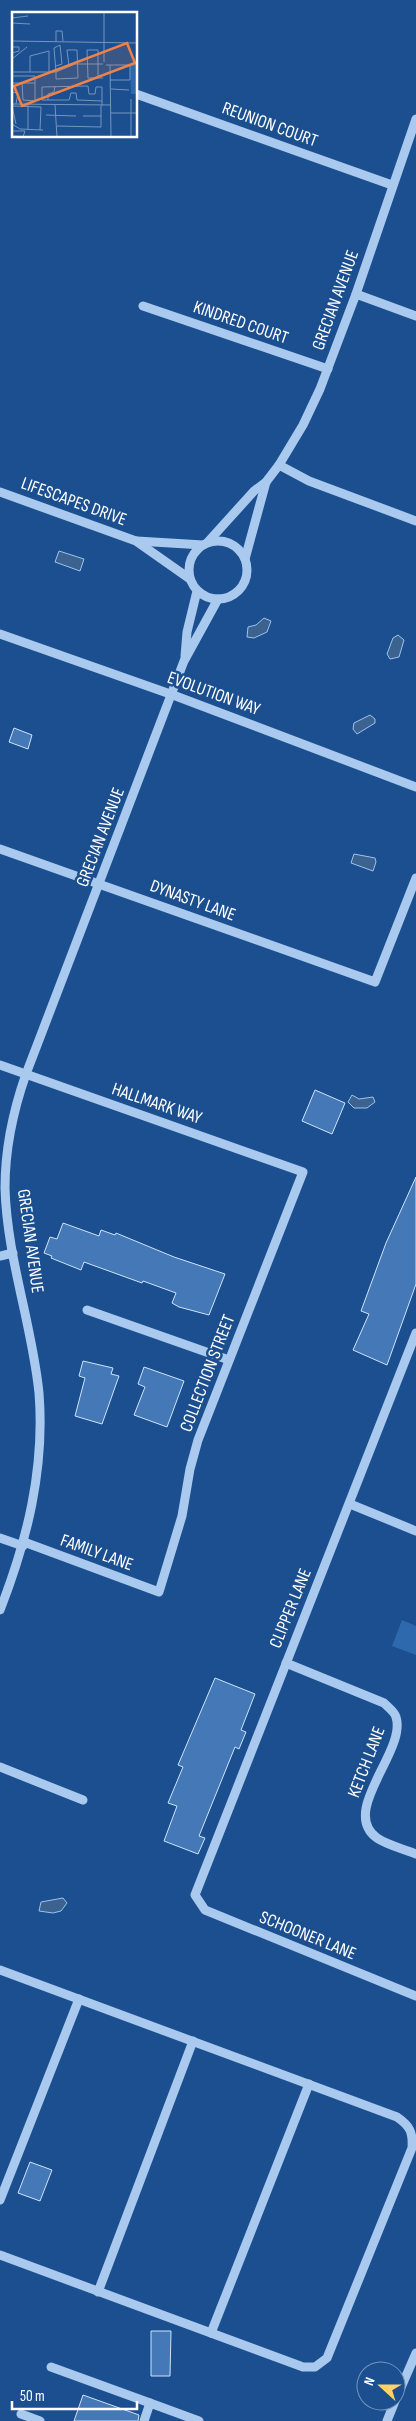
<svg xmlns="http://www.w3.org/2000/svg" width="416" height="2421" font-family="'Sofia Sans Condensed',sans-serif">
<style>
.green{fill:#2e69ad}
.water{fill:#3c6290;stroke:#9cc4f0}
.building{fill:#4478b7;stroke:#cfe3fa}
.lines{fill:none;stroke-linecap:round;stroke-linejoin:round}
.minor{stroke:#a9c9ee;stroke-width:9}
.labels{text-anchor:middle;stroke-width:5;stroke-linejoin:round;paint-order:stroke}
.street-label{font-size:18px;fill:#fff;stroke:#1b4f8f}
.inset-road{fill:none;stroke:#7695bc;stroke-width:1}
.view{fill:#ee8249;fill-opacity:0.15;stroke:#ee8249;stroke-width:2.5}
.inset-edge{fill:none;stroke:#fff;stroke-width:2.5}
</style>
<rect width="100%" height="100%" fill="#1b4f8f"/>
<polygon class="green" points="402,1620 416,1626 416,1655 392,1646"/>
<g class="water">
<polygon points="59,551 84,559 80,571 55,562"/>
<polygon points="264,618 271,621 267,632 254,638 247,637 248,627 256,625"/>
<polygon points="398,635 404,640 399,657 390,659 387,654 393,638"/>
<polygon points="370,715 375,719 375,723 357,734 353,729 354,723"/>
<polygon points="354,854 375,858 376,862 373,871 351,863"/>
<polygon points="352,1095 359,1099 373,1097 375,1102 367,1108 354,1108 348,1102"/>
<polygon points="63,1898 67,1903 61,1911 53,1913 39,1911 41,1902"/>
</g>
<g class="building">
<polygon points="14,728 32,735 28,749 9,742"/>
<polygon points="315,1090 345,1103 332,1134 302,1121"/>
<polygon points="416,1177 416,1284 387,1365 353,1350 369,1314 361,1311 386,1243"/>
<polygon points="63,1223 99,1236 101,1230 115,1235 116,1233 174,1257 225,1274 209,1315 179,1307 172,1303 176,1293 143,1281 142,1283 84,1262 81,1270 51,1258 52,1256 44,1253 50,1237 57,1239"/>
<polygon points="83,1361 113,1368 111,1374 119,1376 102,1424 75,1416 85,1378 79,1376"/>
<polygon points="144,1367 184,1381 167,1427 134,1415 145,1387 138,1384"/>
<polygon points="215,1678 255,1694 241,1730 246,1732 239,1749 235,1747 199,1836 205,1838 198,1854 164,1841 177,1806 168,1803 183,1767 178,1765"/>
<polygon points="30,2162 52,2170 40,2201 18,2193"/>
<polygon points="151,2331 171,2331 170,2376 151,2376"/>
<polygon points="83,2395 139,2415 138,2421 74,2421"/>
</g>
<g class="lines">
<g class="minor">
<polyline points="136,94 392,185"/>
<polyline points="356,294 416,316"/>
<polyline points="143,306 328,369"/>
<polyline points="279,465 309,481 416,521"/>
<polyline points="0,492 136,541 190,579"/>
<circle cx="218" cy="570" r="29"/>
<polyline points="137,541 203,545"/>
<polyline points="207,543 254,491 266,482 279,465 303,425 320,389 356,294 416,119"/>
<polyline points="245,559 266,482"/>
<polyline points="0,634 173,695 416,787"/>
<polyline points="185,656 187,632 197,591"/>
<polyline points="0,849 375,982 416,878"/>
<polyline points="0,1065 303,1172 198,1440 190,1469 182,1516 159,1592 24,1542"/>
<polyline points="0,1256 13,1253"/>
<polyline points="87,1310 229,1360"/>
<polyline points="416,1333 195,1895 205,1910 416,1996"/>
<polyline points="350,1504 416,1531"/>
<polyline points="0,1538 23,1546"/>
<path d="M0,1610C27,1541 45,1469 39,1393C32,1324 7,1258 5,1188C5,1149 13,1111 26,1074L184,661L218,599"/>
<path d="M286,1663L384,1703C388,1707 395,1712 396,1717C407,1751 339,1811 377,1838C387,1845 404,1849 416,1854"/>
<polyline points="0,1767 83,1800"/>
<path d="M0,1970L397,2117C410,2126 413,2132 412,2148L327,2358L315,2367H303L0,2255"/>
<polyline points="0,2200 79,1999"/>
<polyline points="98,2292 193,2041"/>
<polyline points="211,2333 309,2084"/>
<polyline points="51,2367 150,2403"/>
<polyline points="396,2399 416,2353"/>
<polyline points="21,2414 40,2421"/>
<polyline points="144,2421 150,2403 199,2421"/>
<polyline points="387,2421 395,2401"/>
</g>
</g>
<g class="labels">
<g class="street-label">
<text transform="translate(270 124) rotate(20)" y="6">REUNION COURT</text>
<text transform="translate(335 300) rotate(-70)" y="6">GRECIAN AVENUE</text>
<text transform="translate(241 322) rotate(19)" y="6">KINDRED COURT</text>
<text transform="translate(74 501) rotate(20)" y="6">LIFESCAPES DRIVE</text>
<text transform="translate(214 693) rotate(20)" y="6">EVOLUTION WAY</text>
<text transform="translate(100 837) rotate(-69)" y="6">GRECIAN AVENUE</text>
<text transform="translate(193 900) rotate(20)" y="6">DYNASTY LANE</text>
<text transform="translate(157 1103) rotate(19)" y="6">HALLMARK WAY</text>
<text transform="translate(31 1241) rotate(82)" y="6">GRECIAN AVENUE</text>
<text transform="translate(207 1373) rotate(-69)" y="6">COLLECTION STREET</text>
<text transform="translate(97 1552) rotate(20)" y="6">FAMILY LANE</text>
<text transform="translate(290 1608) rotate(-68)" y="6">CLIPPER LANE</text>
<text transform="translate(366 1762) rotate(-69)" y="6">KETCH LANE</text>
<text transform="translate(308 1935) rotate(22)" y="6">SCHOONER LANE</text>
</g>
</g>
<g transform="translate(12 12)">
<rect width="125" height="125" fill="#1b4f8f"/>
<path d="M118,54H125V82H119Z" fill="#2e69ad"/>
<path class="inset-road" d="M0,6L16,4M0,11L18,12M0,29L125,31M44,30V19H50L51,29M0,35H7V39L0,41M0,47L15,35M92,50V0M94,53H125M98,53L99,125M0,60H44L63,52H91M18,60V44L37,39V60M44,60V67L66,66L65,38H55L57,54M44,60L42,36L48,33L50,52L44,54M0,64H23V89L11,88L10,70M86,66V38H75L76,66H91M98,68H118V53M0,71H23M99,77L117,78M0,80L6,81L4,92M119,87V125M36,88V82L42,80L43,74M90,89L65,88L64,81H59L57,88H30V75L76,74L77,82H83L84,75H90V94M0,92L99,93M43,93L45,125M0,94L29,95L28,118M0,94L4,112M99,101H125M34,103L64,104M71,104H89M0,112L8,117L31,118M45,114L89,115V94M16,117V93M0,119H13L11,125M0,124L25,125"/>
<path class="view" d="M115,31L123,51L10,94L2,74Z"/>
<rect width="125" height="125" class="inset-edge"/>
</g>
<g transform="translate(381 2386) rotate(291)"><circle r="24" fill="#1b4f8f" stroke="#7695bc"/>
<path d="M0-4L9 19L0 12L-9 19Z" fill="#ffd166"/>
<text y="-8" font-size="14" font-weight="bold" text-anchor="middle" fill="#ffffff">N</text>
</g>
<path d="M12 2401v8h125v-8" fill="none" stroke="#ffffff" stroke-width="2.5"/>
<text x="20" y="2401" font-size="15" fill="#ffffff" stroke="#1b4f8f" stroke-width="4" paint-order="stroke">50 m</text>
</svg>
